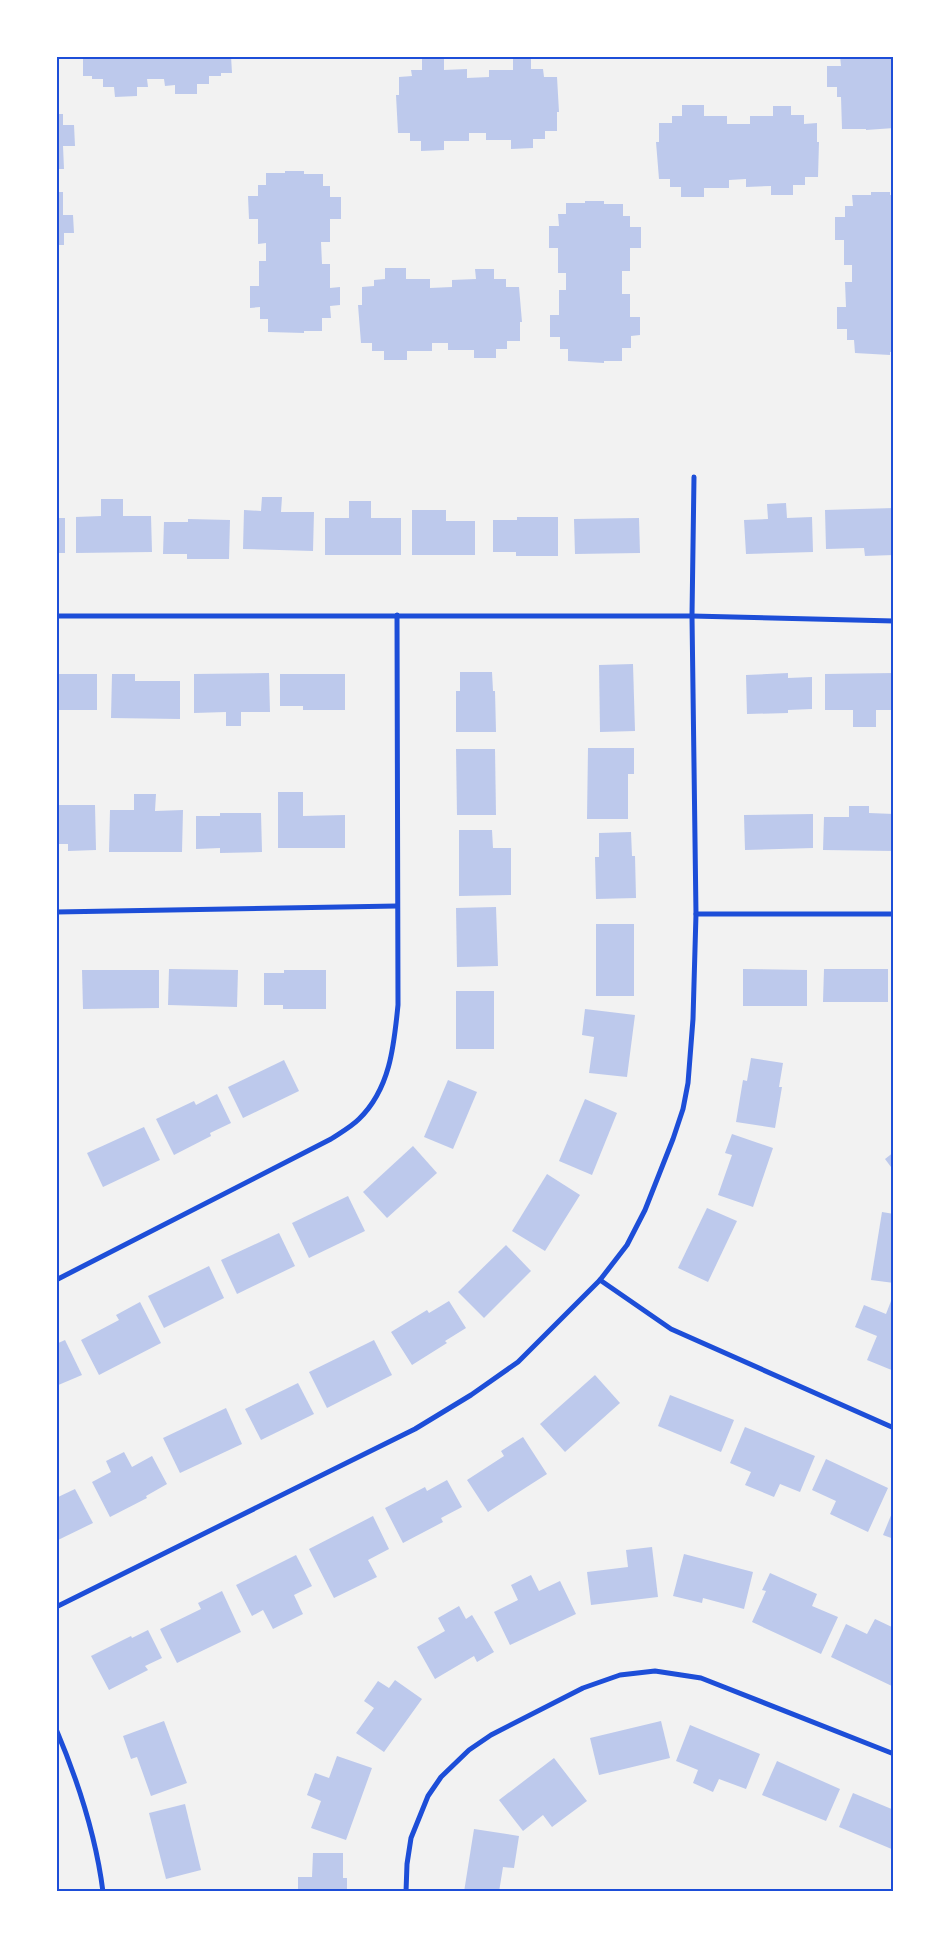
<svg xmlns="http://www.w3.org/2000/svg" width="950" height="1948" font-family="Commissioner,sans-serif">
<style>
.building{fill:#bdc9ec}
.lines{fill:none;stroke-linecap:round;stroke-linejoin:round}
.minor{stroke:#1d4ed8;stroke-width:5}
.neatline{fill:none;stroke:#1d4ed8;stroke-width:2}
</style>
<rect width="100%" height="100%" fill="#f2f2f2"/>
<g class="building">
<polygon points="83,56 231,56 232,73 221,73 221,76 209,76 209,84 197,84 197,94 175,94 175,85 165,86 164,79 147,79 148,87 137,87 137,96 115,97 114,87 103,87 103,79 92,79 92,76 83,76"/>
<polygon points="840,56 894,56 894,128 866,130 866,129 842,129 841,97 837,97 837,87 827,87 827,66 841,66"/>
<polygon points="444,58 444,70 467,69 467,78 489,77 489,70 513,70 513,59 531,59 531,69 543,69 544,77 557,77 559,112 557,112 557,131 545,131 545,139 533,139 533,148 511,149 511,140 486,140 486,133 469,133 469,141 444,141 444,150 421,151 421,141 410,141 410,133 398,133 396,95 399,95 399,77 412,76 411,70 422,70 422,59"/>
<polygon points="682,105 704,105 704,116 727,116 727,124 750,124 750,116 773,116 773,106 791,106 791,115 804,115 804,124 817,123 817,142 819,142 818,177 805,177 805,185 793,185 793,195 771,195 771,186 746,187 746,179 729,180 729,188 704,188 704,197 681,197 681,187 670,187 670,179 659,179 656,142 659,142 659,123 672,123 672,116 682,116"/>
<polygon points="56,114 63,114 63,125 74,125 75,146 63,146 64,169 56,169"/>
<polygon points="285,171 304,171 304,174 323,174 323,186 330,186 330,197 341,197 341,219 330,219 330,242 321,242 322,264 330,264 330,288 340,287 340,305 330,306 331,318 322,318 322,331 304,331 304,333 268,332 268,319 260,319 260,307 250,308 250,286 259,286 259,261 266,261 266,243 258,244 258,219 249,219 248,196 258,196 258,185 266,185 266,173 285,173"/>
<polygon points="56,192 63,192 63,215 73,215 74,233 64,233 64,245 56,245"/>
<polygon points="871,192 890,192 890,195 894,195 894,352 890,352 890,355 855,353 854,340 847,340 847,329 837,329 837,307 846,307 845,282 852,282 852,265 844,265 844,240 835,240 835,217 845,217 845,206 853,206 852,195 871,195"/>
<polygon points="585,201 604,201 604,204 623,204 623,216 630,216 630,227 641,227 641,248 630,248 630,271 622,271 622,294 630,294 630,317 640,317 640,335 631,336 631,348 622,348 622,361 604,361 604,363 568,361 568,349 560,349 560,337 550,337 550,315 559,315 559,290 566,290 566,273 558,273 558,248 549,248 549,226 559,226 558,214 566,214 566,203 585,203"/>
<polygon points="385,268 406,268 406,279 430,279 430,288 452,287 452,280 476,279 475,269 494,269 494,279 506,279 506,287 519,287 522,322 520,322 520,341 507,341 507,349 496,349 496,358 474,358 474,350 448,350 448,343 432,343 432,351 407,351 407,360 384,360 384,351 372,351 372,343 361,343 358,305 362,305 362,287 374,286 374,280 385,279"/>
<polygon points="262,497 282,497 281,512 314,512 313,551 243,549 244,510 261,511"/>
<polygon points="101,499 123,499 123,516 151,516 152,552 76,553 76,517 101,516"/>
<polygon points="349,501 371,501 371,518 401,518 401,555 325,555 325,518 349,518"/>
<polygon points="786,503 787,518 812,517 813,552 746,554 744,520 768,519 767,504"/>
<polygon points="894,508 894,555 865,556 864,548 826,549 825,510"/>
<polygon points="412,510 446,510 446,521 475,521 475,555 412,555"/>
<polygon points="517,517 558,517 558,556 516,556 516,552 493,552 493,520 517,520"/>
<rect x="56" y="518" width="9" height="35"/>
<polygon points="639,518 640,553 575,554 574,519"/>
<polygon points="188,519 230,520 229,559 187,559 187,554 163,554 164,522 188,522"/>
<polygon points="633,664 635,731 600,732 599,665"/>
<polygon points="460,672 492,672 493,691 495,691 496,732 456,732 456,691 460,691"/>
<polygon points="269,673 270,712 241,712 241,726 226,726 226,712 194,713 194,674"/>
<polygon points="788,673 788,678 812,677 812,709 788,710 788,713 747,714 746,675"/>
<polygon points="894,673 894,710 876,710 876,727 853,727 853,710 825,710 825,674"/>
<rect x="56" y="674" width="41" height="36"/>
<polygon points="112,674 135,674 135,681 180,681 180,719 111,718"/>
<polygon points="280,674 345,674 345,710 303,710 303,706 280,706"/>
<polygon points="588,748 634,748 634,774 628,774 628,819 587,819"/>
<polygon points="456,749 495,749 496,815 457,815"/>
<polygon points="278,792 303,792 303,816 345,815 345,848 278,848"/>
<polygon points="134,794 156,794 155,811 183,810 182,852 109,852 110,810 134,810"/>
<polygon points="56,805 95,805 96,850 68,851 68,844 56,844"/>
<polygon points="849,806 869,806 869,813 894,814 894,851 823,850 824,817 849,817"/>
<polygon points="220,813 261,813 262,852 220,853 220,848 196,849 196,816 220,816"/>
<polygon points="813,814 813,848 745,850 744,815"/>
<polygon points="459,830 492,830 493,848 511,848 511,895 459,896"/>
<polygon points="631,832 632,856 635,856 636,898 596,899 595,857 599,857 599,833"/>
<polygon points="496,907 498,966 457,967 456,908"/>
<rect x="596" y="924" width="38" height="72"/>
<polygon points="169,969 238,970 237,1007 168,1005"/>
<polygon points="743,969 807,970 807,1006 743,1006"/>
<polygon points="824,969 888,969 888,1002 823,1002"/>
<polygon points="82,970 159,970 159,1008 83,1009"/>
<polygon points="284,970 326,970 326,1009 283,1009 283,1005 264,1005 264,973 284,973"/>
<rect x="456" y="991" width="38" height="58"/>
<polygon points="585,1009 635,1015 627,1077 589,1073 594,1037 582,1035"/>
<polygon points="751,1058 783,1063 779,1087 782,1087 775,1128 736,1122 743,1080 747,1081"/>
<polygon points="284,1060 299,1091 243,1118 228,1087"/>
<polygon points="448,1080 477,1092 453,1149 424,1137"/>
<polygon points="217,1094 231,1123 210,1133 211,1136 174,1155 156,1119 194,1101 196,1105"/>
<polygon points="585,1099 617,1113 592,1175 559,1161"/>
<polygon points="144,1127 160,1160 103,1187 87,1153"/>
<polygon points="732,1134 773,1148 753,1207 718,1195 732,1155 725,1153"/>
<polygon points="413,1146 437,1173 387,1218 363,1192"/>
<polygon points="894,1152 894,1171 885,1159"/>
<polygon points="547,1174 580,1195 545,1251 512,1231"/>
<polygon points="348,1196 365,1231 309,1258 292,1223"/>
<polygon points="707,1208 737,1221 708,1282 678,1268"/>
<polygon points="882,1212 894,1214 894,1283 871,1280"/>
<polygon points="279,1233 295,1266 237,1294 221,1260"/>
<polygon points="506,1245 531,1271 484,1318 458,1292"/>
<polygon points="209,1266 224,1298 164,1328 148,1296"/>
<polygon points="449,1301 466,1328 445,1341 447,1343 412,1365 391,1332 427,1310 429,1313"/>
<polygon points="891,1301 894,1302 894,1371 867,1360 877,1336 855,1327 864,1305 886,1314"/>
<polygon points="140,1302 161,1343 99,1375 81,1340 119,1320 116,1315"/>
<polygon points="65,1340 82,1375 56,1386 56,1344"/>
<polygon points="374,1340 392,1375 327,1408 309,1372"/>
<polygon points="595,1375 620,1403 565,1452 540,1424"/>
<polygon points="298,1383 314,1414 261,1440 245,1409"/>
<polygon points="670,1395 734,1420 721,1452 658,1426"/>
<polygon points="226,1408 242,1444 180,1473 163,1438"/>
<polygon points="745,1427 815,1456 800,1492 780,1484 774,1497 745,1485 751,1472 730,1463"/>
<polygon points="523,1437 547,1474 488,1512 467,1480 504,1456 501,1451"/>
<polygon points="124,1452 132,1467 152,1456 167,1484 146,1496 147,1498 110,1517 92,1482 111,1472 106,1461"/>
<polygon points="826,1459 888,1488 868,1532 830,1514 836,1501 812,1490"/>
<polygon points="447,1480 462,1507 441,1518 443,1522 403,1543 385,1508 425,1487 427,1491"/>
<polygon points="75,1489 93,1523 56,1541 56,1498"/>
<polygon points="894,1508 894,1539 883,1535"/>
<polygon points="373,1516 389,1549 368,1560 377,1577 334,1598 309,1549"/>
<polygon points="652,1547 658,1597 591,1605 587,1572 628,1567 626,1550"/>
<polygon points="684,1554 753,1572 744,1609 703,1598 702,1603 673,1596"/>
<polygon points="296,1555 312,1586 294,1595 303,1614 273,1629 263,1610 252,1616 236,1585"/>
<polygon points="770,1573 817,1594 812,1606 838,1617 821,1654 752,1622 766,1591 762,1590"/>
<polygon points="531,1575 539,1591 560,1581 576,1614 510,1645 494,1612 518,1600 511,1585"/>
<polygon points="222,1591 241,1632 177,1663 160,1629 201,1609 198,1603"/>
<polygon points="459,1606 466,1619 472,1615 494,1652 477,1662 474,1656 435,1679 417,1647 445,1631 438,1618"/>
<polygon points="875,1619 894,1628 894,1687 831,1657 846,1624 867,1634"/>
<polygon points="148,1630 162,1658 145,1666 148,1670 109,1690 91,1656 131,1636 132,1638"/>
<polygon points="395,1680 422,1699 384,1752 356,1733 374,1708 364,1701 378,1681 389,1688"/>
<polygon points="164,1721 187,1783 151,1796 137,1757 131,1759 123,1736"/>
<polygon points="661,1721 670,1758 599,1775 590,1738"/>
<polygon points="690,1725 760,1754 746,1789 719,1779 713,1792 693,1783 698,1770 676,1761"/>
<polygon points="337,1756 372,1768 346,1840 311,1828 321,1801 307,1795 315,1773 329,1778"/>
<polygon points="554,1758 587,1801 552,1827 543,1815 523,1831 499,1800"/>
<polygon points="777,1761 840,1789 826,1821 762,1795"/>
<polygon points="853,1793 894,1810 894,1850 839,1827"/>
<polygon points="185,1804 201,1870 166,1879 149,1813"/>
<polygon points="474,1829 519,1836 514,1868 503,1867 499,1892 464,1892"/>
<polygon points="313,1853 343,1853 343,1878 347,1878 347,1892 298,1892 298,1877 312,1877"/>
</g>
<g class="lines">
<g class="minor">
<polyline points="56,616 692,616 894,621"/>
<polyline points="56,912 397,906"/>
<polyline points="696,914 894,914"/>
<path d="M56,1280L331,1139C340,1133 351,1127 359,1119C390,1089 394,1046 398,1005L397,615"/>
<polyline points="600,1280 671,1329 894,1428"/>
<polyline points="56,1607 415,1429 471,1395 518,1362 600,1280 627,1245 645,1210 673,1139 683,1109 688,1083 693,1019 696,914 692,616 694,477"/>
<path d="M56,1729C78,1781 96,1836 103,1892"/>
<polyline points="406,1892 407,1864 411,1838 428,1796 441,1777 469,1750 491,1735 583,1688 620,1675 655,1671 701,1678 894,1754"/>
</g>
</g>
<rect width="950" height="1948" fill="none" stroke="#ffffff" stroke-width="115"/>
<rect x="58" y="58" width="834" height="1832" class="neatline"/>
</svg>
